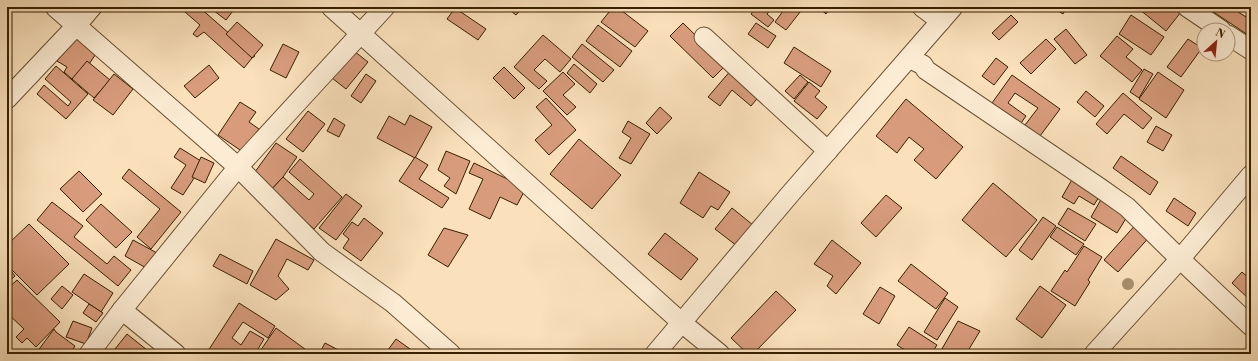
<svg xmlns="http://www.w3.org/2000/svg" width="1258" height="361" font-family="'Libre Bodoni',serif">
<style>
.building{fill:#d89c7d;stroke:#362000}
.lines{fill:none;stroke-linecap:round;stroke-linejoin:round}
.minor-casing{stroke:#67502f;stroke-width:21}
.minor{stroke:#fcecd3;stroke-width:19}
.tree{fill:#a6916c}
</style>
<rect width="100%" height="100%" fill="#fae1bc"/>
<filter id="stains"><feTurbulence type="fractalNoise" baseFrequency=".005" numOctaves="4"/><feColorMatrix values="0 0 0 0 .2 0 0 0 0 .09 0 0 0 0 .02 0 0 0 .5 -.17"/></filter>
<radialGradient id="worn" r=".72"><stop offset=".6" stop-color="#630" stop-opacity="0"/><stop offset="1" stop-color="#630" stop-opacity=".3"/></radialGradient>
<g class="building">
<polygon points="190,7 199,7 255,56 252,58 244,68 204,32 197,37 193,34 200,25 185,12"/>
<polygon points="209,7 236,7 226,20"/>
<polygon points="506,7 523,7 516,15"/>
<polygon points="613,7 617,7 648,31 635,47 601,22"/>
<polygon points="756,7 773,7 767,14 774,20 768,27 751,14"/>
<polygon points="786,7 804,7 786,30 775,22"/>
<polygon points="818,7 831,7 826,14"/>
<polygon points="1052,7 1067,7 1063,14"/>
<polygon points="1140,7 1157,7 1163,12 1168,7 1175,7 1181,12 1166,31 1139,9"/>
<polygon points="1215,7 1242,7 1238,12 1251,20 1251,30 1248,35 1212,11"/>
<polygon points="1247,7 1251,7 1251,14 1245,10"/>
<polygon points="455,8 486,29 478,40 447,19"/>
<polygon points="1011,15 1018,22 999,40 992,33"/>
<polygon points="1131,15 1164,37 1151,55 1119,34"/>
<polygon points="237,22 263,45 252,58 226,34"/>
<polygon points="683,23 726,65 713,78 670,36"/>
<polygon points="756,23 776,36 768,48 748,34"/>
<polygon points="598,25 632,51 620,67 586,41"/>
<polygon points="1066,29 1087,55 1075,64 1054,39"/>
<polygon points="76,31 101,46 80,78 77,76 72,79 64,72 67,67 57,61"/>
<polygon points="543,35 571,59 560,72 545,59 534,70 547,81 539,89 514,67"/>
<polygon points="1117,36 1133,49 1126,57 1142,70 1132,82 1100,56"/>
<polygon points="1046,39 1056,49 1031,74 1020,63"/>
<polygon points="1188,39 1202,48 1181,77 1167,67"/>
<polygon points="283,44 299,52 286,78 270,70"/>
<polygon points="582,44 614,70 603,82 572,57"/>
<polygon points="794,47 831,71 821,87 784,63"/>
<polygon points="354,51 368,62 346,89 332,78"/>
<polygon points="996,58 1008,67 994,85 982,76"/>
<polygon points="87,61 110,80 94,98 72,79"/>
<polygon points="574,64 597,84 590,93 567,73"/>
<polygon points="209,65 219,78 195,98 184,86"/>
<polygon points="56,66 88,94 66,119 37,94 44,85 68,106 71,102 45,79"/>
<polygon points="504,67 525,88 514,99 493,78"/>
<polygon points="732,69 761,94 751,106 732,90 720,106 708,97"/>
<polygon points="1144,69 1153,74 1139,98 1130,92"/>
<polygon points="563,72 575,84 563,95 576,107 567,115 543,91"/>
<polygon points="1158,72 1184,90 1166,118 1139,99"/>
<polygon points="114,74 133,89 113,115 93,100"/>
<polygon points="366,74 376,81 361,103 351,96"/>
<polygon points="800,75 808,82 794,99 785,91"/>
<polygon points="1012,75 1060,109 1040,136 1025,125 1038,108 1015,93 1008,103 1026,116 1021,123 992,103"/>
<polygon points="809,82 820,91 815,97 827,107 817,119 794,101"/>
<polygon points="1086,91 1104,106 1095,117 1077,102"/>
<polygon points="1123,93 1152,118 1143,129 1124,114 1107,134 1096,124"/>
<polygon points="546,98 576,130 549,155 535,140 552,125 536,107"/>
<polygon points="906,99 963,147 936,179 914,160 924,149 909,137 897,153 876,136"/>
<polygon points="240,102 256,112 249,122 259,129 243,152 218,135"/>
<polygon points="660,107 672,118 657,134 646,123"/>
<polygon points="308,111 325,124 303,152 286,139"/>
<polygon points="410,115 432,127 415,158 377,138 389,116 405,125"/>
<polygon points="334,118 345,125 339,137 327,131"/>
<polygon points="628,121 650,134 631,164 619,158 631,138 622,132"/>
<polygon points="1156,126 1172,135 1163,151 1147,142"/>
<polygon points="579,139 621,175 592,209 550,174"/>
<polygon points="276,143 297,157 283,177 270,191 252,176"/>
<polygon points="180,148 204,163 183,195 171,188 186,165 174,157"/>
<polygon points="446,151 470,161 456,194 444,186 450,178 438,170"/>
<polygon points="1121,156 1158,182 1150,195 1113,168"/>
<polygon points="201,157 214,163 205,183 192,177"/>
<polygon points="415,157 428,165 419,179 449,198 442,208 399,181"/>
<polygon points="300,159 342,197 314,229 270,191 283,177 309,200 314,194 289,172"/>
<polygon points="474,163 526,188 517,205 500,197 490,219 469,209 483,179 469,173"/>
<polygon points="129,169 181,212 151,249 137,237 160,209 122,178"/>
<polygon points="79,171 102,194 83,212 60,189"/>
<polygon points="699,172 730,192 718,210 711,206 703,218 680,203"/>
<polygon points="1074,176 1102,192 1094,205 1079,196 1074,204 1062,197"/>
<polygon points="993,183 1037,220 1006,257 962,220"/>
<polygon points="346,194 362,206 336,240 319,228"/>
<polygon points="886,195 902,208 876,237 861,223"/>
<polygon points="1103,196 1130,212 1117,233 1091,217"/>
<polygon points="1174,198 1196,213 1188,226 1166,211"/>
<polygon points="52,202 83,226 74,237 107,264 114,256 131,270 118,286 37,220"/>
<polygon points="101,204 132,232 116,248 86,220"/>
<polygon points="732,208 753,225 737,246 715,229"/>
<polygon points="1068,208 1096,224 1085,241 1058,224"/>
<polygon points="1043,217 1056,226 1032,260 1019,250"/>
<polygon points="364,218 383,233 361,261 343,248 349,239 343,234 352,222 358,226"/>
<polygon points="1138,222 1152,234 1118,272 1104,260"/>
<polygon points="29,224 69,264 37,295 7,265 7,245"/>
<polygon points="1057,227 1084,244 1076,255 1050,237"/>
<polygon points="444,228 468,235 448,267 428,255"/>
<polygon points="665,233 698,259 681,280 648,254"/>
<polygon points="276,239 314,260 308,270 287,259 278,276 289,289 276,300 250,285"/>
<polygon points="133,240 157,253 148,269 125,256"/>
<polygon points="832,240 861,263 836,294 827,286 833,276 814,264"/>
<polygon points="1084,246 1102,257 1088,280 1090,282 1075,306 1051,291 1065,270 1067,272"/>
<polygon points="220,254 253,271 247,284 213,266"/>
<polygon points="911,264 948,293 936,309 898,281"/>
<polygon points="7,266 15,276 7,283"/>
<polygon points="1242,272 1251,280 1251,301 1232,283"/>
<polygon points="84,274 113,293 101,312 72,292"/>
<polygon points="17,280 60,322 36,347 27,338 22,343 16,337 24,329 7,313 7,289"/>
<polygon points="62,286 73,295 62,309 51,299"/>
<polygon points="1040,286 1066,305 1042,338 1016,319"/>
<polygon points="880,287 895,296 879,324 863,314"/>
<polygon points="776,291 796,310 753,354 748,354 731,338"/>
<polygon points="945,298 958,307 937,340 924,332"/>
<polygon points="239,303 275,326 268,338 243,322 232,338 241,345 250,331 264,339 255,354 206,354"/>
<polygon points="89,304 103,313 96,322 83,313"/>
<polygon points="73,321 92,328 86,344 66,337"/>
<polygon points="958,321 980,331 966,354 939,354"/>
<polygon points="909,327 937,345 931,354 911,354 897,345"/>
<polygon points="276,328 309,352 308,354 258,354"/>
<polygon points="54,329 56,332 75,346 70,354 39,354 37,352"/>
<polygon points="127,334 152,354 111,354"/>
<polygon points="396,339 417,354 385,354"/>
<polygon points="325,343 346,354 319,354"/>
</g>
<g class="lines">
<g class="minor-casing">
<g id="minor">
<polyline points="55,7 238,167 322,252 393,303 451,354"/>
<polyline points="331,7 682,323 720,354"/>
<polyline points="922,7 941,21"/>
<polyline points="1187,7 1221,30"/>
<polyline points="1228,35 1251,50"/>
<polyline points="704,37 828,151"/>
<polyline points="909,58 923,65 926,70 1100,188 1127,207 1180,259 1251,326"/>
<polyline points="7,99 76,26 92,7"/>
<polyline points="122,310 176,354"/>
<polyline points="89,354 122,310 238,167 385,7"/>
<polyline points="655,354 791,193 953,7"/>
<polyline points="1094,354 1180,259 1251,175"/>
</g>
</g>
<use href="#minor" class="minor"/>
</g>
<circle class="tree" cx="1128" cy="284" r="6"/>
<rect width="1258" height="361" fill="none" stroke="#fae1bc" stroke-width="24"/>
<rect x="8" y="8" width="1242" height="345" fill="none" stroke="#362000" stroke-width="2"/>
<rect x="12" y="12" width="1234" height="337" fill="none" stroke="#362000"/>
<g transform="translate(1216 42) rotate(27)"><circle r="19" fill="#fcecd3" stroke="#ad9a7f"/>
<path d="M0-3L7 15L0 10L-7 15Z" fill="#8f2418"/>
<text y="-6" font-size="11" font-weight="bold" text-anchor="middle" fill="#362000">N</text>
</g>
<rect width="100%" height="100%" filter="url(#stains)"/>
<rect width="100%" height="100%" fill="url(#worn)"/>
</svg>
